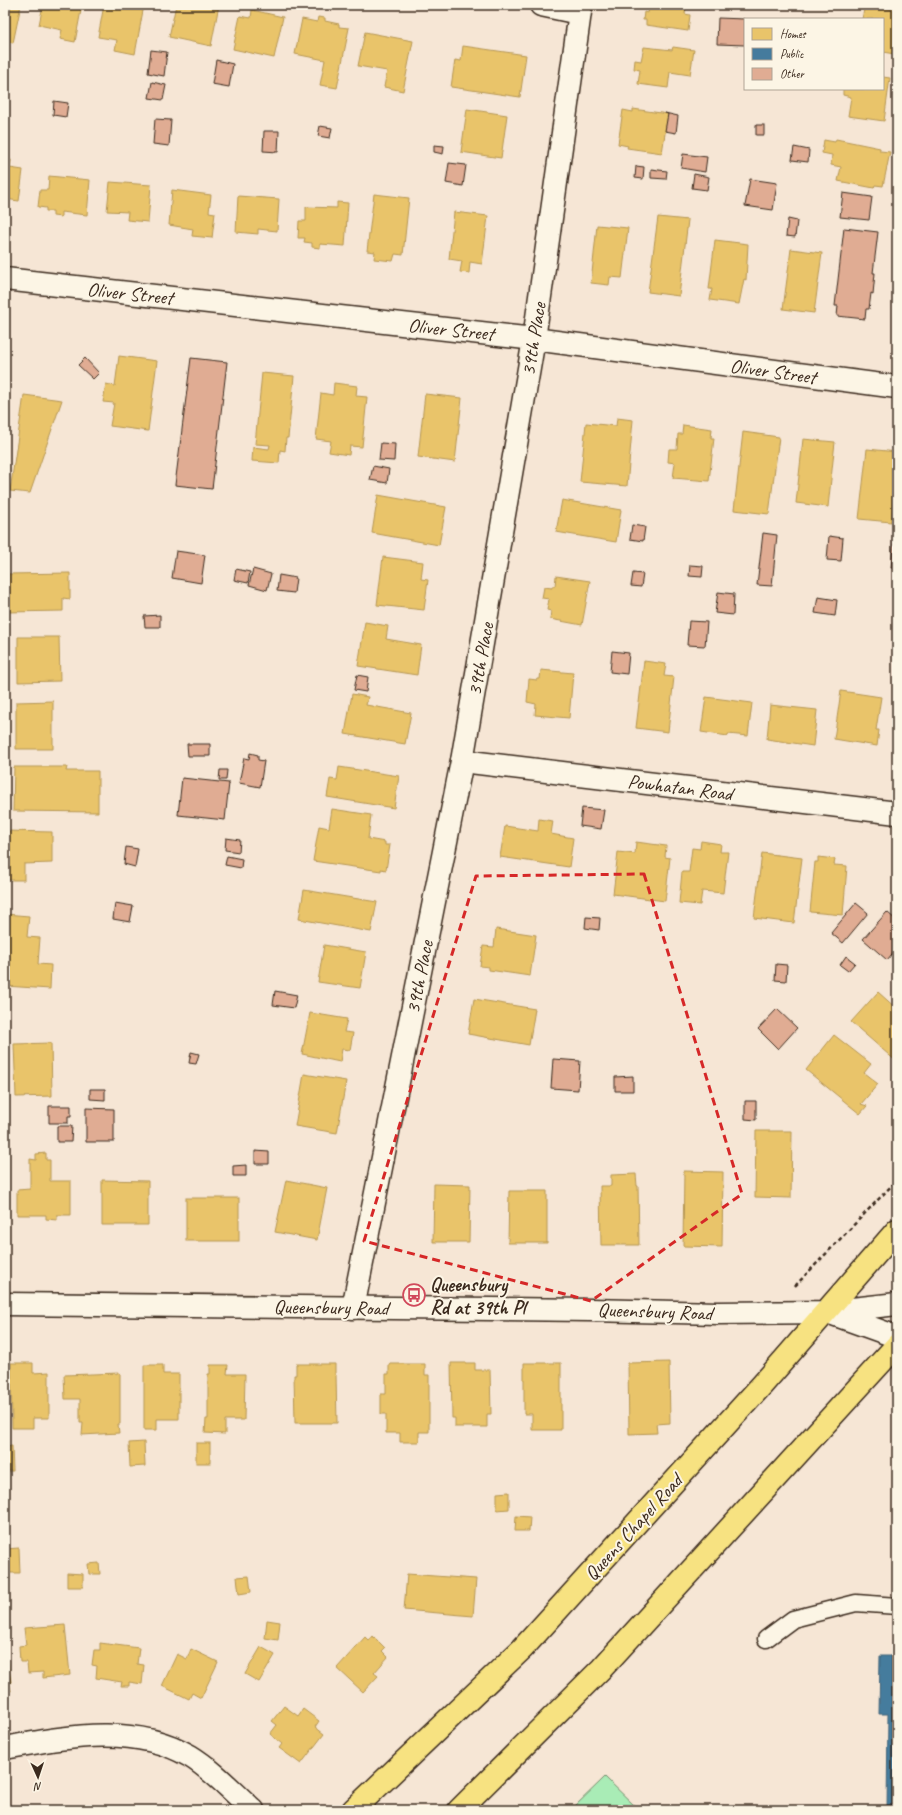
<svg xmlns="http://www.w3.org/2000/svg" width="902" height="1815" font-family="Caveat,sans-serif">
<style>
.green{fill:#a9ecb6;stroke:#728b6a}
.homes{fill:#e9c46a;stroke:#b59653}
.public{fill:#457b9d;stroke:#426377}
.building{fill:#e0ac93;stroke:#3b2a1e}
.lines{fill:none;stroke-linecap:round;stroke-linejoin:round}
.lane-casing{stroke:#3b2a1e;stroke-width:19}
.street-casing{stroke:#3b2a1e;stroke-width:25}
.secondary-casing{stroke:#3b2a1e;stroke-width:25}
.primary-casing{stroke:#3b2a1e;stroke-width:25}
.path{stroke:#3b2a1e;stroke-width:2.5;stroke-dasharray:4 3;stroke-linecap:butt}
.lane{stroke:#fcf5e5;stroke-width:16}
.street{stroke:#fcf5e5;stroke-width:22}
.secondary{stroke:#fcf5e5;stroke-width:22}
.primary{stroke:#f7e281;stroke-width:22}
.marked{fill:none;stroke:#d62828;stroke-width:3;stroke-dasharray:8 5;stroke-linejoin:round}
.labels{text-anchor:middle;stroke-width:4;stroke-linejoin:round;paint-order:stroke}
.street-label{font-size:20px;fill:#3b2a1e;stroke:#fcf5e5}
.poi-label{font-size:20px;font-weight:bold;fill:#3b2a1e;stroke:#fcf5e5;text-anchor:start}
</style>
<rect width="100%" height="100%" fill="#f6e6d5"/>
<filter id="ink" filterUnits="userSpaceOnUse"><feTurbulence type="fractalNoise" baseFrequency=".025" numOctaves="2"/><feDisplacementMap in="SourceGraphic" scale="8" xChannelSelector="R" yChannelSelector="G"/><feConvolveMatrix kernelMatrix="1 2 1 2 8 2 1 2 1" color-interpolation-filters="sRGB"/></filter>
<g filter="url(#ink)">
<polygon class="green" points="605,1777 639,1810 571,1810"/>
<g class="homes">
<polygon points="5,5 21,5 13,43 5,41"/>
<polygon points="43,5 82,5 75,42 60,39 62,30 39,25"/>
<polygon points="104,5 144,5 135,54 115,50 117,40 98,37"/>
<polygon points="176,5 186,6 187,5 219,5 211,46 169,37"/>
<polygon points="649,5 686,5 685,14 690,15 688,31 646,25 646,20 643,20 644,12 648,13"/>
<polygon points="865,5 897,10 897,33 894,54 883,52 883,19 862,19"/>
<polygon points="252,10 283,17 274,58 233,49 240,16 251,18"/>
<polygon points="318,17 325,18 325,21 339,24 339,27 349,28 337,88 320,85 325,60 295,54 302,19 317,22"/>
<polygon points="365,32 413,41 403,91 384,87 387,71 358,66"/>
<polygon points="463,46 526,55 520,97 451,87 455,60 461,61"/>
<polygon points="644,47 672,50 673,47 694,50 690,75 670,72 668,88 638,84 640,70 634,69 635,60 641,61"/>
<polygon points="883,77 890,78 884,121 848,116 851,97 843,95 843,89 883,89"/>
<polygon points="467,109 507,115 501,158 461,152"/>
<polygon points="633,109 668,114 662,153 627,148 628,146 618,144 623,110 633,112"/>
<polygon points="836,139 880,148 880,151 890,152 883,186 875,185 874,188 838,181 841,167 831,165 832,155 822,153 824,140 835,142"/>
<polygon points="5,159 11,160 10,168 23,170 19,201 5,199"/>
<polygon points="49,176 90,180 87,215 61,212 61,217 53,216 53,211 46,211 46,208 38,207 40,190 48,190"/>
<polygon points="110,182 151,185 148,222 127,220 128,212 107,211"/>
<polygon points="172,190 211,195 209,212 215,213 212,238 192,236 193,229 169,225"/>
<polygon points="374,194 409,198 403,255 395,254 393,261 374,259 375,252 367,251"/>
<polygon points="238,196 279,199 277,231 258,229 258,234 236,232"/>
<polygon points="337,202 348,203 345,246 320,244 320,248 312,247 312,243 304,242 305,238 298,238 299,221 306,221 306,207 337,208"/>
<polygon points="454,212 488,216 482,264 470,262 469,273 460,272 462,261 449,259"/>
<polygon points="658,217 688,220 679,296 648,292"/>
<polygon points="597,225 628,228 622,278 610,277 609,285 591,283"/>
<polygon points="715,240 748,244 746,280 744,279 739,304 710,300 712,289 709,289"/>
<polygon points="791,249 822,253 814,313 783,309"/>
<polygon points="119,356 157,361 148,431 110,426 114,403 103,402 106,384 115,386"/>
<polygon points="262,373 294,376 288,438 286,438 285,451 280,450 279,463 252,461 253,447 269,449 270,445 255,444"/>
<polygon points="334,383 357,386 356,396 367,397 362,447 350,446 349,455 329,452 331,441 316,439 321,393 333,395"/>
<polygon points="425,394 462,398 455,462 418,457"/>
<polygon points="24,395 62,400 30,493 10,491"/>
<polygon points="617,418 633,420 627,486 580,482 586,423 616,426"/>
<polygon points="683,425 712,429 711,438 714,438 709,481 673,478 675,463 668,462 669,449 677,449 678,434 682,434"/>
<polygon points="743,432 779,437 769,514 734,510"/>
<polygon points="803,439 835,442 828,507 796,503"/>
<polygon points="867,449 897,452 897,470 891,522 859,519"/>
<polygon points="378,495 446,507 439,545 372,533"/>
<polygon points="562,500 621,510 616,542 556,532"/>
<polygon points="383,557 423,562 421,579 428,580 424,610 377,605"/>
<polygon points="70,573 70,599 63,598 63,611 8,612 8,574"/>
<polygon points="556,576 590,581 582,625 550,619 551,611 547,610 549,599 542,598 544,587 552,588 552,586 555,586"/>
<polygon points="365,622 388,626 386,639 421,645 417,675 358,666"/>
<polygon points="18,637 59,637 60,681 18,682"/>
<polygon points="644,661 666,664 664,676 674,677 668,732 636,728"/>
<polygon points="541,670 573,673 569,718 535,715 536,704 527,702 529,679 537,680 537,679 540,679"/>
<polygon points="841,691 881,697 876,730 879,730 877,746 834,739"/>
<polygon points="352,694 368,697 366,705 411,713 405,744 345,734"/>
<polygon points="706,697 752,703 748,736 728,734 728,736 701,732"/>
<polygon points="53,701 53,749 16,749 16,702"/>
<polygon points="770,705 817,710 813,746 767,739"/>
<polygon points="14,767 67,767 66,771 98,771 98,812 13,811"/>
<polygon points="339,767 399,776 394,808 327,797 330,779 337,780"/>
<polygon points="332,809 371,815 368,839 385,842 385,845 390,845 386,870 381,869 381,871 313,861 319,826 329,828"/>
<polygon points="539,819 553,821 551,834 573,838 569,867 500,857 505,826 538,831"/>
<polygon points="5,831 52,832 52,863 24,864 24,880 5,880"/>
<polygon points="701,841 721,844 720,852 728,852 723,893 702,891 700,905 679,903 682,872 689,872 692,848 700,849"/>
<polygon points="636,842 666,846 665,857 670,858 665,901 613,894 618,852 635,854"/>
<polygon points="762,853 802,858 794,923 754,918"/>
<polygon points="818,857 835,859 834,865 847,866 843,915 810,912 815,862 818,862"/>
<polygon points="304,890 377,902 371,932 299,919"/>
<polygon points="5,914 29,916 27,937 40,938 38,964 51,965 50,989 5,986"/>
<polygon points="496,929 536,935 530,976 489,970 489,967 480,966 483,946 494,947"/>
<polygon points="324,945 366,952 360,988 318,982"/>
<polygon points="878,992 897,1009 897,1062 851,1022"/>
<polygon points="474,999 535,1009 529,1045 468,1034"/>
<polygon points="310,1013 347,1019 344,1032 353,1033 350,1050 342,1049 340,1062 302,1054"/>
<polygon points="834,1035 871,1064 864,1073 878,1084 861,1104 867,1106 860,1114 806,1070"/>
<polygon points="51,1043 52,1096 16,1097 14,1044"/>
<polygon points="304,1074 346,1081 337,1133 295,1126"/>
<polygon points="756,1131 792,1131 791,1198 755,1197"/>
<polygon points="46,1153 46,1160 50,1160 50,1181 71,1181 71,1215 57,1215 57,1220 46,1219 46,1215 17,1215 17,1190 30,1189 30,1159 36,1160 36,1154"/>
<polygon points="684,1171 723,1172 722,1247 683,1246"/>
<polygon points="636,1174 637,1186 638,1186 639,1245 601,1245 600,1186 611,1186 611,1175"/>
<polygon points="102,1180 148,1181 148,1225 102,1225"/>
<polygon points="286,1180 327,1188 317,1240 275,1232"/>
<polygon points="434,1184 470,1185 469,1242 433,1242"/>
<polygon points="509,1191 547,1191 547,1243 508,1243"/>
<rect x="186" y="1198" width="53" height="43"/>
<polygon points="669,1362 670,1423 656,1424 657,1433 629,1434 628,1363"/>
<polygon points="11,1363 33,1363 33,1373 49,1372 49,1418 33,1418 33,1428 12,1428"/>
<polygon points="451,1363 475,1363 475,1370 490,1370 491,1414 487,1414 487,1427 455,1427 455,1418 452,1418"/>
<polygon points="524,1363 561,1363 561,1430 532,1430 532,1414 524,1414"/>
<polygon points="296,1364 335,1364 335,1375 336,1375 337,1423 295,1423 294,1375 296,1375"/>
<polygon points="389,1364 425,1364 425,1375 429,1375 429,1432 419,1432 419,1442 400,1442 400,1433 386,1433 386,1414 381,1414 381,1394 386,1394 386,1374 389,1374"/>
<polygon points="144,1365 163,1365 163,1374 179,1374 179,1419 157,1419 157,1430 144,1430"/>
<polygon points="210,1365 228,1365 227,1374 245,1374 244,1420 225,1420 225,1434 205,1433 206,1419 208,1419 208,1374 210,1374"/>
<polygon points="120,1373 120,1424 118,1424 119,1433 82,1435 83,1423 80,1423 80,1399 65,1399 64,1375"/>
<polygon points="144,1442 145,1466 130,1467 129,1443"/>
<rect x="196" y="1443" width="14" height="20"/>
<polygon points="12,1446 13,1471 5,1471 5,1447"/>
<polygon points="509,1492 509,1509 497,1510 497,1493"/>
<polygon points="516,1516 530,1517 529,1531 515,1531"/>
<polygon points="19,1548 20,1573 5,1573 5,1549"/>
<polygon points="99,1563 100,1574 89,1574 88,1564"/>
<polygon points="67,1573 83,1574 83,1587 67,1587"/>
<polygon points="407,1574 476,1579 473,1616 404,1610"/>
<polygon points="249,1576 251,1592 239,1594 237,1577"/>
<polygon points="267,1620 280,1622 278,1640 265,1638"/>
<polygon points="65,1625 70,1675 43,1678 43,1672 28,1673 27,1662 20,1662 19,1646 26,1645 24,1628"/>
<polygon points="373,1636 385,1648 382,1651 388,1657 374,1673 378,1676 363,1692 337,1668 365,1637 369,1641"/>
<polygon points="100,1643 139,1648 137,1664 144,1665 142,1684 129,1682 129,1686 121,1686 122,1682 96,1678 97,1666 92,1665 94,1650 100,1650"/>
<polygon points="5,1647 11,1682 9,1683 11,1691 5,1692"/>
<polygon points="261,1647 275,1655 259,1682 245,1674"/>
<polygon points="191,1649 218,1662 201,1698 192,1693 189,1699 162,1686 177,1654 187,1659"/>
<polygon points="284,1706 298,1716 303,1709 319,1721 315,1727 324,1734 301,1764 279,1748 282,1744 270,1734 277,1725 272,1721"/>
<rect x="64" y="1806" width="10" height="4"/>
</g>
<polygon class="public" points="880,1656 897,1656 897,1810 887,1810 888,1714 879,1714"/>
<g class="building">
<polygon points="718,18 745,19 745,45 717,44"/>
<polygon points="151,50 167,52 164,76 148,73"/>
<polygon points="216,60 233,64 229,87 212,84"/>
<polygon points="152,82 166,85 163,100 149,98"/>
<polygon points="54,101 68,103 66,117 53,115"/>
<polygon points="665,113 678,116 676,133 665,131 668,114"/>
<polygon points="155,119 171,120 169,146 153,144"/>
<rect x="756" y="125" width="8" height="10"/>
<polygon points="320,126 332,128 330,138 318,136"/>
<polygon points="264,131 279,131 278,152 263,151"/>
<polygon points="434,145 444,146 443,154 434,152"/>
<polygon points="794,147 809,150 808,162 792,160"/>
<polygon points="683,154 707,157 705,172 681,168"/>
<polygon points="449,163 466,165 463,186 446,183"/>
<polygon points="636,166 644,167 643,179 635,178"/>
<polygon points="651,169 667,171 666,179 651,178"/>
<polygon points="694,174 709,177 707,190 692,188"/>
<polygon points="750,179 777,183 773,210 745,206"/>
<polygon points="843,193 872,197 869,220 840,217"/>
<polygon points="788,219 797,221 795,237 786,236"/>
<polygon points="844,228 878,232 873,273 875,273 873,294 871,293 869,309 866,309 865,319 837,316 838,306 835,306"/>
<polygon points="85,358 99,373 93,379 78,365"/>
<polygon points="191,358 227,362 212,489 175,485"/>
<polygon points="381,443 395,444 394,461 379,460"/>
<polygon points="373,466 389,469 387,483 370,480"/>
<polygon points="632,525 645,527 643,541 630,539"/>
<polygon points="763,533 777,535 772,586 757,585"/>
<polygon points="829,536 843,538 841,561 827,560"/>
<polygon points="894,538 897,538 897,568 891,568"/>
<polygon points="176,551 205,555 201,583 172,578"/>
<polygon points="690,565 703,566 702,577 689,576"/>
<polygon points="236,569 250,572 248,583 234,580"/>
<polygon points="253,569 271,574 267,590 249,585"/>
<polygon points="633,573 643,574 641,587 631,586"/>
<polygon points="279,575 296,578 294,593 277,591"/>
<polygon points="718,592 734,594 733,615 715,613"/>
<polygon points="818,597 837,600 835,616 815,613"/>
<polygon points="160,615 160,627 145,627 144,616"/>
<polygon points="689,621 707,622 705,646 687,645"/>
<polygon points="612,651 629,653 627,674 610,672"/>
<polygon points="357,675 368,677 366,692 354,690"/>
<polygon points="187,744 210,744 210,756 188,756"/>
<polygon points="250,753 258,755 258,760 264,761 260,787 239,783 244,758 249,759"/>
<polygon points="220,770 227,770 226,780 219,780"/>
<polygon points="182,778 229,783 225,820 178,815"/>
<polygon points="582,808 604,810 601,829 580,826"/>
<polygon points="226,838 240,840 239,852 225,850"/>
<polygon points="126,847 138,849 135,867 124,864"/>
<polygon points="227,856 242,859 241,868 225,865"/>
<polygon points="115,903 133,906 130,922 113,919"/>
<polygon points="856,903 868,913 843,943 831,933"/>
<polygon points="887,912 897,921 897,948 887,960 863,939"/>
<polygon points="586,917 600,918 599,930 585,928"/>
<polygon points="846,956 855,963 848,971 840,965"/>
<polygon points="776,964 787,965 786,981 775,980"/>
<polygon points="275,991 297,995 294,1008 273,1005"/>
<polygon points="777,1009 797,1028 778,1049 758,1029"/>
<polygon points="191,1052 199,1054 196,1064 189,1063"/>
<polygon points="553,1059 580,1061 578,1090 551,1088"/>
<polygon points="633,1076 633,1091 615,1091 615,1077"/>
<polygon points="90,1089 105,1089 105,1100 90,1099"/>
<polygon points="745,1101 756,1101 756,1120 745,1119"/>
<polygon points="49,1106 71,1106 71,1116 68,1116 68,1123 49,1123"/>
<polygon points="86,1108 114,1109 114,1142 86,1142"/>
<polygon points="57,1126 72,1126 71,1142 57,1142"/>
<polygon points="255,1151 269,1152 269,1164 255,1164"/>
<polygon points="246,1165 246,1176 233,1176 233,1166"/>
</g>
<g class="lines">
<g class="lane-casing">
<polyline id="lane" points="766,1639 793,1619 856,1603 897,1606"/>
</g>
<g class="street-casing">
<g id="street">
<polyline points="541,5 579,13"/>
<polyline points="5,279 534,339 897,387"/>
<polyline points="462,761 897,813"/>
<polyline points="353,1308 462,761 534,339 581,5"/>
<path d="M5,1748C66,1737 134,1723 190,1756C213,1770 233,1792 253,1810"/>
</g>
</g>
<g class="secondary-casing">
<g id="secondary">
<polyline points="5,1304 590,1310 718,1313 825,1312 897,1304"/>
<polyline points="830,1313 897,1337"/>
</g>
</g>
<g class="primary-casing">
<g id="primary">
<polyline points="353,1810 522,1649 762,1385 897,1230"/>
<polyline points="459,1810 602,1668 897,1345"/>
</g>
</g>
<polyline class="path" points="795,1286 897,1180"/>
<use href="#lane" class="lane"/>
<use href="#street" class="street"/>
<use href="#secondary" class="secondary"/>
<use href="#primary" class="primary"/>
</g>
</g>
<path class="marked" d="M644,874L742,1194L591,1301L364,1241L476,876Z"/>
<defs>
<g id="bus-ring" transform="scale(1.15)"><circle r="9.5" fill="#fcf5e5" stroke="#d1495b" stroke-width="1.5"/><path d="M-5-6H5V4H4V6H2V4H-2V6H-4V4H-5ZM-3.5-4V0h7V-4ZM-3.5 1.2v1.5H-2V1.2ZM2 1.2v1.5H3.5V1.2Z" fill="#d1495b"/></g>
</defs>
<g fill-rule="evenodd">
<use href="#bus-ring" x="414" y="1295"/>
</g>
<g class="labels">
<g class="street-label">
<text transform="translate(130 293) rotate(6)" y="7">Oliver Street</text>
<text transform="translate(451 329) rotate(6)" y="7">Oliver Street</text>
<text transform="translate(533 339) rotate(-81)" y="7">39th Place</text>
<text transform="translate(773 371) rotate(8)" y="7">Oliver Street</text>
<text transform="translate(480 659) rotate(-80)" y="7">39th Place</text>
<text transform="translate(680 787) rotate(7)" y="7">Powhatan Road</text>
<text transform="translate(419 977) rotate(-79)" y="7">39th Place</text>
<text transform="translate(331 1307) rotate(1)" y="7">Queensbury Road</text>
<text transform="translate(655 1311) rotate(2)" y="7">Queensbury Road</text>
<text transform="translate(633 1527) rotate(-48)" y="7">Queens Chapel Road</text>
</g>
<g class="poi-label">
<text x="430" y="1291">Queensbury<tspan x="430" dy="23">Rd at 39th Pl</tspan></text>
</g>
</g>
<rect width="902" height="1815" fill="none" stroke="#fcf5e5" stroke-width="20"/>
<rect x="10" y="10" width="882" height="1795" fill="none" stroke="#3b2a1e" stroke-width="1.5" filter="url(#ink)"/>
<rect x="744" y="18" width="140" height="72" fill="#fcf5e5" stroke="#afa495"/>
<rect x="752" y="28" width="20" height="12" fill="#e9c46a" stroke="#afa495"/>
<text x="780" y="38" font-size="12" fill="#3b2a1e">Homes</text>
<rect x="752" y="48" width="20" height="12" fill="#457b9d" stroke="#afa495"/>
<text x="780" y="58" font-size="12" fill="#3b2a1e">Public</text>
<rect x="752" y="68" width="20" height="12" fill="#e0ac93" stroke="#afa495"/>
<text x="780" y="78" font-size="12" fill="#3b2a1e">Other</text>
<g transform="translate(38 1777) rotate(177)" stroke="#fcf5e5" stroke-width="3" paint-order="stroke">
<path d="M0-3L7 15L0 10L-7 15Z" fill="#3b2a1e"/>
<text y="-6" font-size="11" font-weight="bold" text-anchor="middle" fill="#3b2a1e">N</text>
</g>
</svg>
